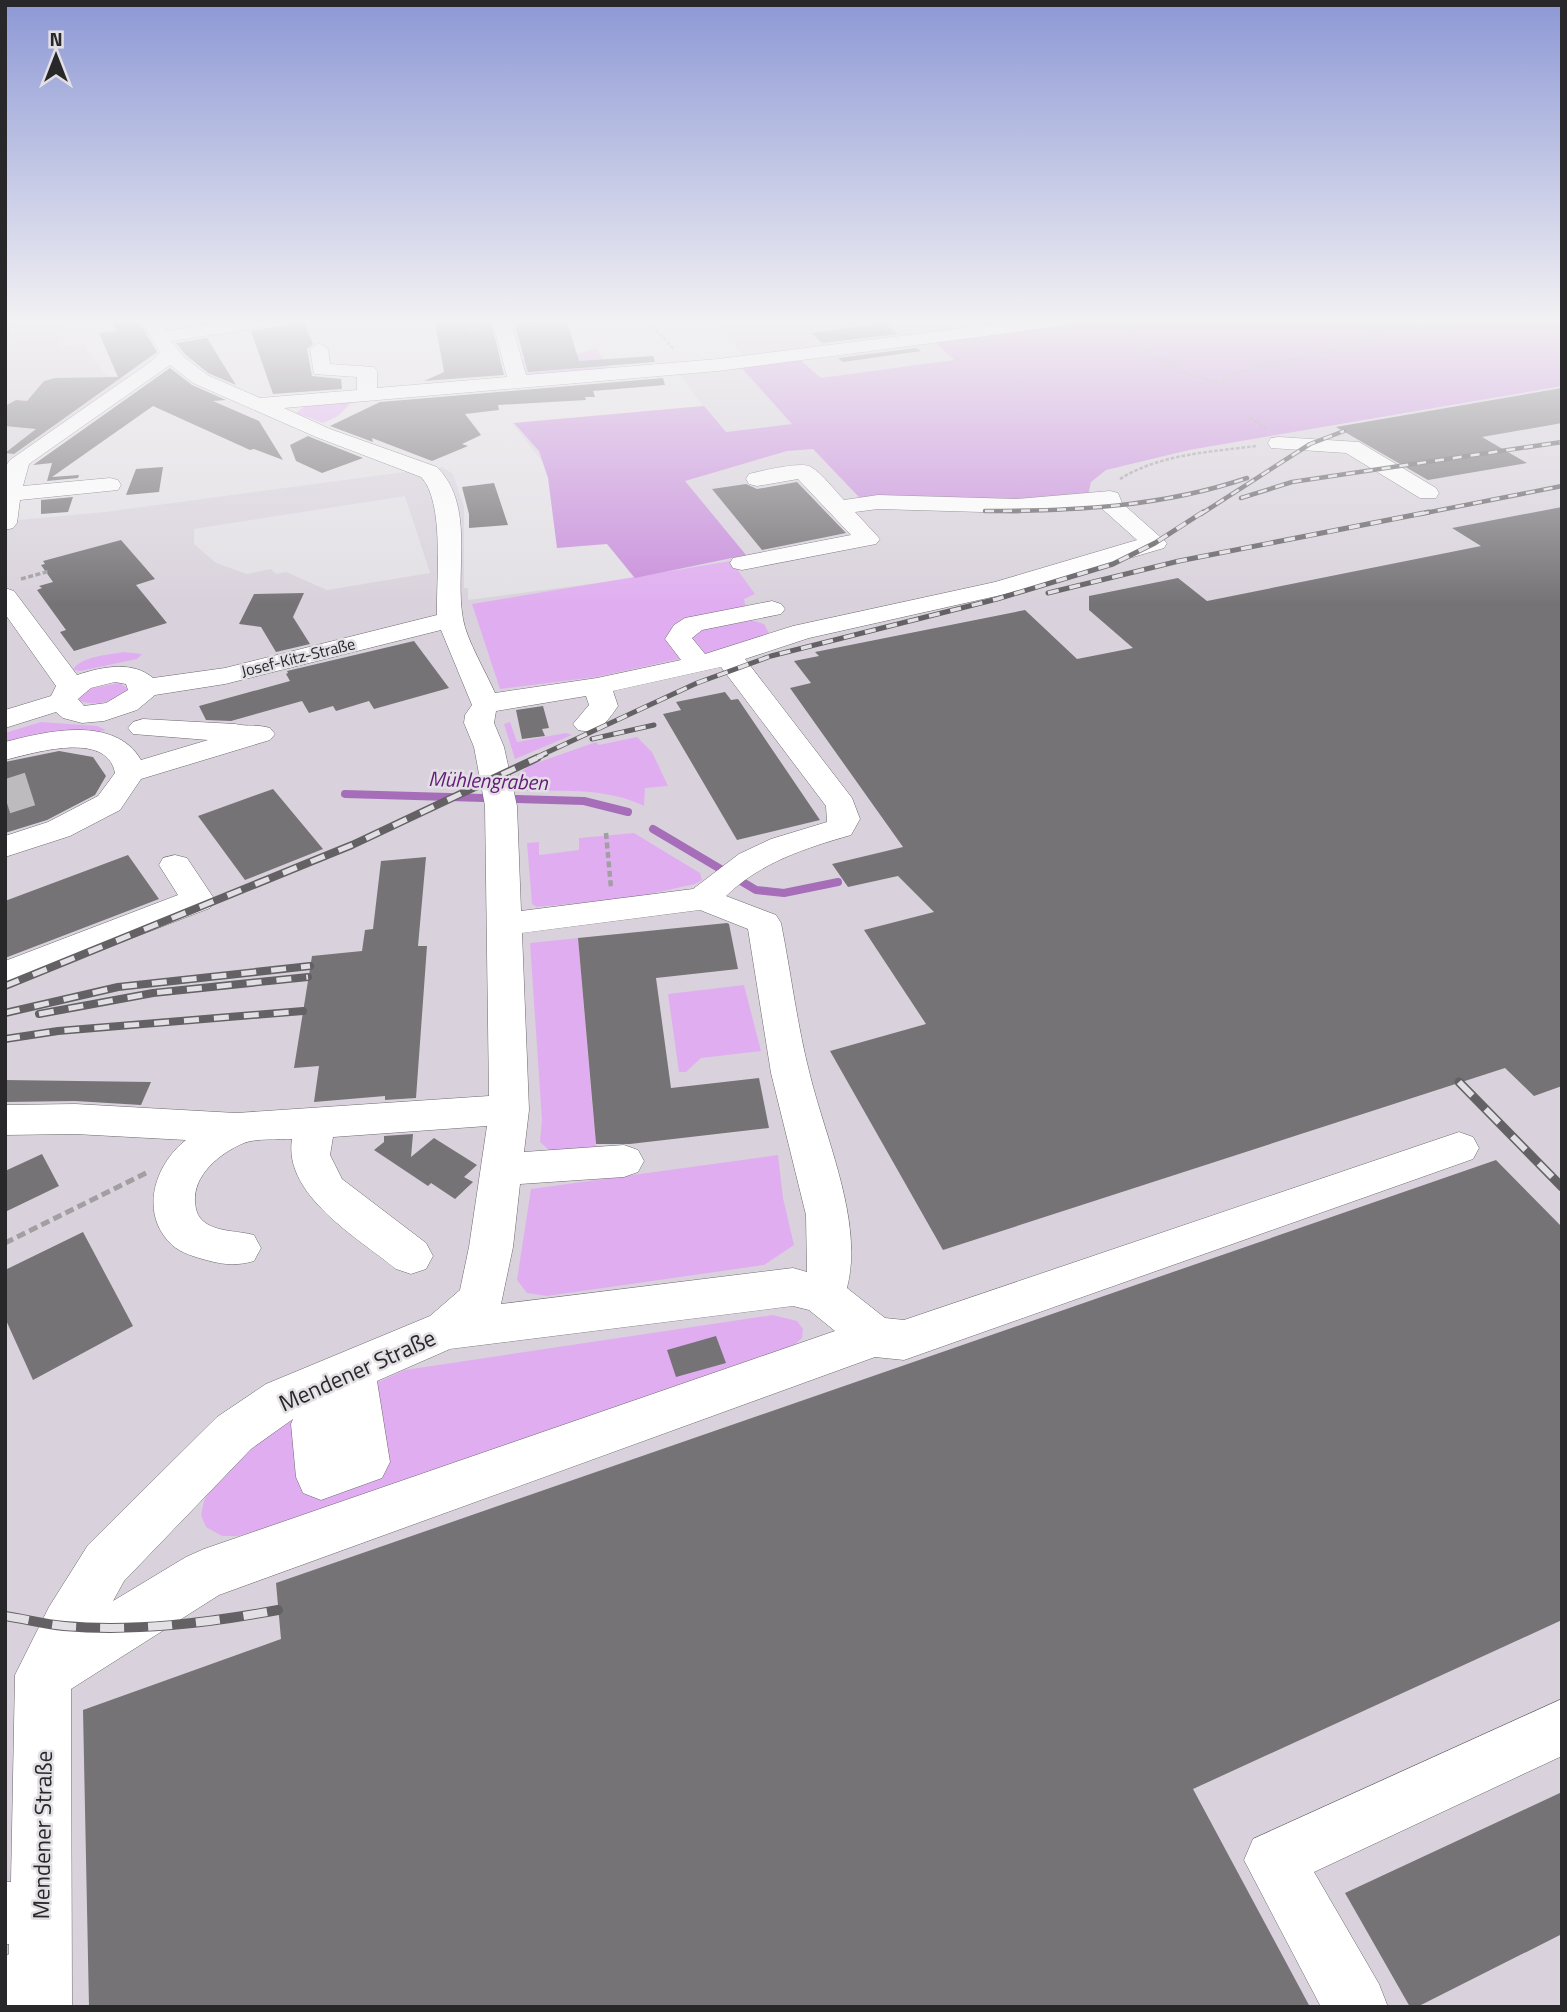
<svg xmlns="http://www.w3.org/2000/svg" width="1567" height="2012" viewBox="0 0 1567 2012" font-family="'Titillium Web',sans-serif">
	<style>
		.built { fill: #d9d2dc; fill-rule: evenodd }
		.green { fill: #e0aef0 }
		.forest { fill: #c98fdc }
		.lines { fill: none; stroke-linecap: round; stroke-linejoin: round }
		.stream { stroke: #a66eb9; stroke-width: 8 }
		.building { fill: #767377 }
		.minor-tunnel { stroke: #bebbbf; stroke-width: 34; stroke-dasharray: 34 17; stroke-linecap: butt }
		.minor-casing { stroke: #6c696d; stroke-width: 1 }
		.path-far3 { stroke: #a29fa3; stroke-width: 2.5; stroke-dasharray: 3.5 2; stroke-linecap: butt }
		.path-far2 { stroke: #a29fa3; stroke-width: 3.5; stroke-dasharray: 5 2.5; stroke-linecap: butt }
		.path-far1 { stroke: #a29fa3; stroke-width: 4.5; stroke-dasharray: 6 3.5; stroke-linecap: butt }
		.path { stroke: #a29fa3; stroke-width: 5; stroke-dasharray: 9 4.5; stroke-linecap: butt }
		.minor { fill: #fff; fill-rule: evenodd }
		.rail-far4-casing { stroke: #636164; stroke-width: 4.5 }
		.rail-far3-casing { stroke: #636164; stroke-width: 5 }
		.rail-far2-casing { stroke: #636164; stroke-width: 8 }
		.rail-far1-casing { stroke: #636164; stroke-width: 9 }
		.rail-casing { stroke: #636164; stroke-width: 10 }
		.rail-far4 { stroke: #e3e0e5; stroke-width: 2.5; stroke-dasharray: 9; stroke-linecap: butt }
		.rail-far3 { stroke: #e3e0e5; stroke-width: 3.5; stroke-dasharray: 11; stroke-linecap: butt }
		.rail-far2 { stroke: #e3e0e5; stroke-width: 5; stroke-dasharray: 15; stroke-linecap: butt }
		.rail-far1 { stroke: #e3e0e5; stroke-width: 6; stroke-dasharray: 19; stroke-linecap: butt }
		.rail { stroke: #e3e0e5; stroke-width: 8; stroke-dasharray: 24; stroke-linecap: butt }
		.labels { text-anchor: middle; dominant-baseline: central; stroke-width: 5; stroke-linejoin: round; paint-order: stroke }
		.far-street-label { font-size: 16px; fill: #282729; stroke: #e3e0e5 }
		.water-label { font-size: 21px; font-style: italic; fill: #641c78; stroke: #e3e0e5 }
		.near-street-label { font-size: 23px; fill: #282729; stroke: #e3e0e5 }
	</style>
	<rect width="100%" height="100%" fill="#e3e0e5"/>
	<path class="built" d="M 5,322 L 69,322 L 62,334 L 61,347 L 87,344 L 87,351 L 107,375 L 145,380 L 25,466 L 18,520 L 105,512 L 442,467 L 453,474 L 464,507 L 464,588 L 468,588 L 468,600 L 634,578 L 512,423 L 703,406 L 672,365 L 746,357 L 709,322 L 941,322 L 951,329 L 1005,322 L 1562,322 L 1562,2007 L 5,2007 ZM 405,496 L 430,573 L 327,590 L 286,572 L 276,574 L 271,569 L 247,574 L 216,563 L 194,544 L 194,529 Z"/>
	<path class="green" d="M 596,348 L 610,371 L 535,377 L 526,375 L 521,359 L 579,354 Z
		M 353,401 L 338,416 L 323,423 L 296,413 L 306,405 Z
		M 731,561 L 755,594 L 744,599 L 748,619 L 764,624 L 770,635 L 748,644 L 596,677 L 500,689 L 472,604 Z
		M 124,652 L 142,654 L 137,659 L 80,671 L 73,670 C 80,656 109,655 124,652 Z
		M 120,683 L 129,690 C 111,702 98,707 77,700 L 87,689 Z
		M 41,722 L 97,726 L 106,730 L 92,734 L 39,733 L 5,743 L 5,733 Z
		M 510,722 L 517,742 L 566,733 L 572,735 L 515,759 L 504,724 Z
		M 637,737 L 652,752 L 668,786 L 645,788 L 644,806 C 607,788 564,791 524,791 L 518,774 L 531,765 L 596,742 L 599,745 Z
		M 634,833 L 700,873 L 702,880 L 695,884 L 632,898 L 537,907 L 532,904 L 527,843 L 539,842 L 539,855 L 579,850 L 579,838 Z
		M 578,938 L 596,1148 L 551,1152 L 540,1142 L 542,1120 L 530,943 Z
		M 744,985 L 761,1051 L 701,1058 L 686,1072 L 679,1072 L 668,994 Z
		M 778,1155 L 783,1198 L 794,1245 L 764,1265 L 547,1296 L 527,1293 L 517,1280 L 531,1189 Z
		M 773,1315 L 797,1321 L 803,1329 L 802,1338 L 787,1352 L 254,1532 L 238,1536 L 222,1536 L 206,1527 L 201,1515 L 204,1501 L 213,1485 L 272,1430 L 405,1370 Z"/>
	<path class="forest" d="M 1082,322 L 1562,322 L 1562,386 L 1189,450 L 1106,470 L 1091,482 L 1088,495 L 976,501 L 859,497 L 813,449 L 787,451 L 685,481 L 746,555 L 635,578 L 607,544 L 557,548 L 548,478 L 539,451 L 514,423 L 704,406 L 726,432 L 792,424 L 741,367 L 800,360 L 821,378 L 954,360 L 935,342 Z"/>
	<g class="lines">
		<path class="stream" d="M 345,794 L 584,801 L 628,812
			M 653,829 L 756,890 L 784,893 L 838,882"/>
	</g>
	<path class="building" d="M 112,322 L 139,322 L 157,352 L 14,454 L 5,453 L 36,429 L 5,426 L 5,406 L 16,400 L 27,401 L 44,381 L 55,378 L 118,377 L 99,333 L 116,331 Z
		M 304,322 L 313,344 L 307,349 L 312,376 L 341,379 L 342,389 L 273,394 L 251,331 Z
		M 435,322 L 491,322 L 504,375 L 424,381 L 444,372 Z
		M 514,322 L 567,322 L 579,361 L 653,356 L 655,362 L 528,372 Z
		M 885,323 L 898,334 L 822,343 L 811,333 Z
		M 207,338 L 236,385 L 208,373 L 186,355 L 176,343 Z
		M 916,348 L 921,351 L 843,362 L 838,358 Z
		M 170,368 L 192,385 L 226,400 L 213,401 L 259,421 L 283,460 L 254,449 L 250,450 L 153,406 L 52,477 L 79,475 L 78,478 L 47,481 L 52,463 L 33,465 Z
		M 663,378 L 665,385 L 593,391 L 595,397 L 585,397 L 586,400 L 498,405 L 499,410 L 465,414 L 481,435 L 462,444 L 468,446 L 432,461 L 372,438 L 373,442 L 330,426 L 380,402 Z
		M 1562,388 L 1562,423 L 1482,437 L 1527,463 L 1428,480 L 1336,427 Z
		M 308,436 L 315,439 L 363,458 L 322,473 L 296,461 L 290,445 Z
		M 163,467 L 159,492 L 126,495 L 136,469 Z
		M 797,482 L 846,533 L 762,550 L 712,489 L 746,484 L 757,489 Z
		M 494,483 L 508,525 L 469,528 L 469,514 L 462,487 Z
		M 73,497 L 68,512 L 41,514 L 41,500 Z
		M 1562,507 L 1562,1086 L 1534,1096 L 1505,1068 L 943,1250 L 830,1051 L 926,1024 L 864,930 L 934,912 L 898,876 L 848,887 L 832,864 L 903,847 L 790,688 L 811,683 L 794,661 L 819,656 L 815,652 L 1025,610 L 1077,659 L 1133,648 L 1089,610 L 1089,596 L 1178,578 L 1207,601 L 1481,546 L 1452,528 Z
		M 121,540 L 155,579 L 136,585 L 167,623 L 74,651 L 60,632 L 66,630 L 37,590 L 42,588 L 39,586 L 53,582 L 41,565 L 45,564 L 43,561 Z
		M 304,593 L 293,617 L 310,644 L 276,652 L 261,627 L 239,624 L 254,594 Z
		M 414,641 L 449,688 L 374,709 L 369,701 L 336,711 L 333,706 L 309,713 L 302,701 L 231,721 L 206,720 L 199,706 L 290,681 L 286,674 L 288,673 L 287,671 Z
		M 725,692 L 731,700 L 738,699 L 820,820 L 737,840 L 663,714 L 681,710 L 676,702 Z
		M 543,706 L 549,728 L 542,729 L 545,736 L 522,739 L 516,710 Z
		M 59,751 L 93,757 L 106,776 L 95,795 L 47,820 L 5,833 L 5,762 Z
		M 273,789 L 323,849 L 245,880 L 198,816 Z
		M 128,855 L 159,899 L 5,958 L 5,901 Z
		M 426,857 L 418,946 L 427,946 L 416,1098 L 385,1100 L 385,1096 L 314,1102 L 319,1066 L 294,1068 L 312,956 L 362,951 L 365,930 L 373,929 L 381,861 Z
		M 727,923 L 729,924 L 738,969 L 656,978 L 671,1088 L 759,1078 L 769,1128 L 630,1144 L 596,1144 L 578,938 Z
		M 5,1080 L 151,1082 L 141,1105 L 75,1101 L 5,1102 Z
		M 413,1134 L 411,1157 L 434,1138 L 477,1165 L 464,1177 L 473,1182 L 455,1199 L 431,1183 L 428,1186 L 374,1150 L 384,1142 L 384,1136 Z
		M 42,1154 L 59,1186 L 5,1212 L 5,1171 Z
		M 1496,1160 L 1562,1227 L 1562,1620 L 1193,1789 L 1310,2007 L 89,2007 L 83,1710 L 281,1639 L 276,1583 Z
		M 83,1232 L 133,1326 L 33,1380 L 5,1318 L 5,1270 Z
		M 716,1336 L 726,1363 L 676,1377 L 667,1350 Z
		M 1562,1792 L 1562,1934 L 1417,2007 L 1410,2007 L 1345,1893 Z"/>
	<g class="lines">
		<path class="minor-tunnel" d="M 5,797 L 30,789"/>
		<g class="minor-casing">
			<path id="minor" d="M 142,322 L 160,322 L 165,331 L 225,322 L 271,322 L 262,327 L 171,341 L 184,357 L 207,375 L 260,398 L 357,390 L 357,377 L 314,374 L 310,349 L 319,343 L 328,349 L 330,364 L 374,367 L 377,371 L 377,388 L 507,377 L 493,322 L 511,322 L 526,375 L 718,359 L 1012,322 L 1063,322 L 1054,327 L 718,371 L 284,408 L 330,429 L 437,467 C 476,506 454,570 463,619 C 467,641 486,672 495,693 L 597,678 L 681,660 L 665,639 L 674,625 L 685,618 L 772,601 L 781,604 L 785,609 L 781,614 L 702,630 L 692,638 L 705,654 L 793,626 L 995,582 L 1137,540 L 1099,506 L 1017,513 L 878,509 L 855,512 L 880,539 L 876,544 L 742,570 L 733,568 L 730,563 L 733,558 L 851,535 L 798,479 L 757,486 L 749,484 L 746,479 L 749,474 C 761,471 802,461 811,467 C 823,474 834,490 844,500 L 878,495 L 1017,499 L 1110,491 L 1118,493 L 1122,503 L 1167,543 L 1164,548 L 1010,593 L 809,638 L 745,659 L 852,798 L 860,819 L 851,835 C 806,848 761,862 726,896 L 776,915 L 781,923 C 791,973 797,1025 810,1075 C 826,1140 864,1223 847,1288 L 885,1318 L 904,1320 L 1459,1132 L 1473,1137 L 1479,1148 L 1473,1159 L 904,1360 L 875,1357 L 219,1595 L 71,1689 L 72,2007 L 5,2007 L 5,1957 L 9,1954 L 9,1944 L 5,1944 L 5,1882 L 11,1882 L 15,1675 L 49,1607 L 88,1545 L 217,1417 L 266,1384 L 430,1316 L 460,1290 L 469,1247 L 487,1126 L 333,1137 L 330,1155 L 342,1179 L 426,1243 L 433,1256 L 426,1269 L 411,1274 L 396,1269 C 358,1238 283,1195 292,1139 C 278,1140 257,1138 244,1143 C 220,1153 193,1175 195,1202 C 196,1212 198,1218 207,1224 C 220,1232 240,1231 254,1235 L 261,1248 L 254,1261 C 237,1266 224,1265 206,1260 C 195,1257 181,1253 172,1245 C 139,1214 154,1165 186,1140 L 75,1134 L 5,1135 L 5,1105 L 75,1104 L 236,1113 L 489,1096 L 485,806 L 474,747 L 464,723 L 465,715 L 472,705 L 441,630 L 225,684 L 155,695 L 137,710 L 104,721 L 82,723 L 63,718 L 56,712 L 5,728 L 5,710 L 51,696 L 56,686 L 5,614 L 5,588 L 14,591 L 77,675 C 101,667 132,660 153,678 L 225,668 L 437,615 C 436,581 445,501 421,477 L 316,437 L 193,383 L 170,365 L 29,464 L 23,486 L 110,478 L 118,480 L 121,485 L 118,490 L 20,500 L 17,523 L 13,528 L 5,530 L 5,467 L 10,460 L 153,360 L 160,352 ZM 721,667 L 826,806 L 827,822 L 771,839 L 739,854 L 693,889 L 521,911 L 517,806 L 504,747 L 494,723 L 496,711 L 586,696 L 589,705 L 573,724 L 578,730 C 598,735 607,722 618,706 L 613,691 ZM 115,682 L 126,684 L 128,690 L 106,703 L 84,706 L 78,699 L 91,688 ZM 700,910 L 748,929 L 771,1073 L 806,1215 L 807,1272 L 793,1268 L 501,1304 L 513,1247 L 520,1184 L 624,1177 L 638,1172 L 644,1161 L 638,1150 L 624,1145 L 524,1152 L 529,1110 L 522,933 ZM 793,1306 L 809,1310 L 835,1331 L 204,1549 L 186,1557 L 113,1601 L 124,1581 L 251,1449 L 293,1419 L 291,1424 L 296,1477 L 303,1493 L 321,1500 L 382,1478 L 390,1462 L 377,1381 L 450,1349 Z
				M 1279,437 L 1359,442 L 1436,488 L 1439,493 L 1436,498 L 1420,498 L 1346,453 L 1271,448 L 1268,443 L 1271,438 Z
				M 143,719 L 235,724 C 248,727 257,724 270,728 L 275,734 L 270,740 L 141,779 L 120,810 L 70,836 L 5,857 L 5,836 L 48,822 L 98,796 L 115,773 C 107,730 34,753 5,760 L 5,742 C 47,731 115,715 141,760 L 208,740 L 133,734 L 128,728 L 133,722 Z
				M 175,855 L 187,858 L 215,900 L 210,908 L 5,987 L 5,961 L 178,895 L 159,865 L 163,858 Z
				M 1562,1699 L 1562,1756 L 1314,1872 L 1379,1984 L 1388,2007 L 1321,2007 L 1244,1860 L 1253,1839 Z"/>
		</g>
		<path class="path-far3" d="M 648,322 L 674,349
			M 1138,322 L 1129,328 C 1149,362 1185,377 1223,382 L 1235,373 L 1345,347 L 1373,335 L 1455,322
			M 1557,322 L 1562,322
			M 526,326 L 536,325
			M 469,331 L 482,329
			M 5,346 L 12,322
			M 1250,418 L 1266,428
			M 1120,479 C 1160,454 1210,452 1256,446"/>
		<path class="path-far2" d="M 21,579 L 50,571"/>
		<path class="path-far1" d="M 606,833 L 611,888"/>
		<path class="path" d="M 5,1243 L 146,1173"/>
		<use href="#minor" class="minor"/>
		<g class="rail-far4-casing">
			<path id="rail-far4" d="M 1241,498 L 1292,482 L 1562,442
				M 985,511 C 1074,511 1162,507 1247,478
				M 1201,514 L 1310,444 L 1344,431
				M 1420,514 L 1562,486"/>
		</g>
		<g class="rail-far3-casing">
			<path id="rail-far3" d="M 1048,593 L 1179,561 L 1429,512
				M 592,739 L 654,725
				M 537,757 L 697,683 L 771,656 L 997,599 L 1113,564 L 1155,543 L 1203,512
				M 533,760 L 546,754"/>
		</g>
		<g class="rail-far2-casing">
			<path id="rail-far2" d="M 5,986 L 352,845 L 537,758
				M 5,1013 L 118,987 L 310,966
				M 39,1014 L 153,993 L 308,977
				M 5,1039 L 58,1031 L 303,1011"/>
		</g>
		<g class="rail-far1-casing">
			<path id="rail-far1" d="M 1459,1082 L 1562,1187"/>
		</g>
		<g class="rail-casing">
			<path id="rail" d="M 5,1616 C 25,1619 44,1624 64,1626 C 135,1632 207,1623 278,1610"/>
		</g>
		<use href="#rail-far4" class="rail-far4"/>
		<use href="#rail-far3" class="rail-far3"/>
		<use href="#rail-far2" class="rail-far2"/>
		<use href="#rail-far1" class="rail-far1"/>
		<use href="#rail" class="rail"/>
	</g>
	<linearGradient id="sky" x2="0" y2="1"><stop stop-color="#8d98d5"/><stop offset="0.53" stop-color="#f2f1f3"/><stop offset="1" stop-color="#f2f1f3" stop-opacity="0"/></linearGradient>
	<rect width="1567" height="604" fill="url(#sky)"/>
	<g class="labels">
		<g class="far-street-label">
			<text transform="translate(298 657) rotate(-14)">Josef-Kitz-Straße</text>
		</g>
		<g class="water-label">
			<text transform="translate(488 780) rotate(2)">Mühlengraben</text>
		</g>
		<g class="near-street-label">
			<text transform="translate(357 1370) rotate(-24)">Mendener Straße</text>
			<text transform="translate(42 1835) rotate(-89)">Mendener Straße</text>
		</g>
	</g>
	<rect width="1567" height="2012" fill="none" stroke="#282729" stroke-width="14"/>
	<g transform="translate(56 56)" stroke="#e3e0e5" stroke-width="5" paint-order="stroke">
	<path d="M0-5L12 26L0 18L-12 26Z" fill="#282729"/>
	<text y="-10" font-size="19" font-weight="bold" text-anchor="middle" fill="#282729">N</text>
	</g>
</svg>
